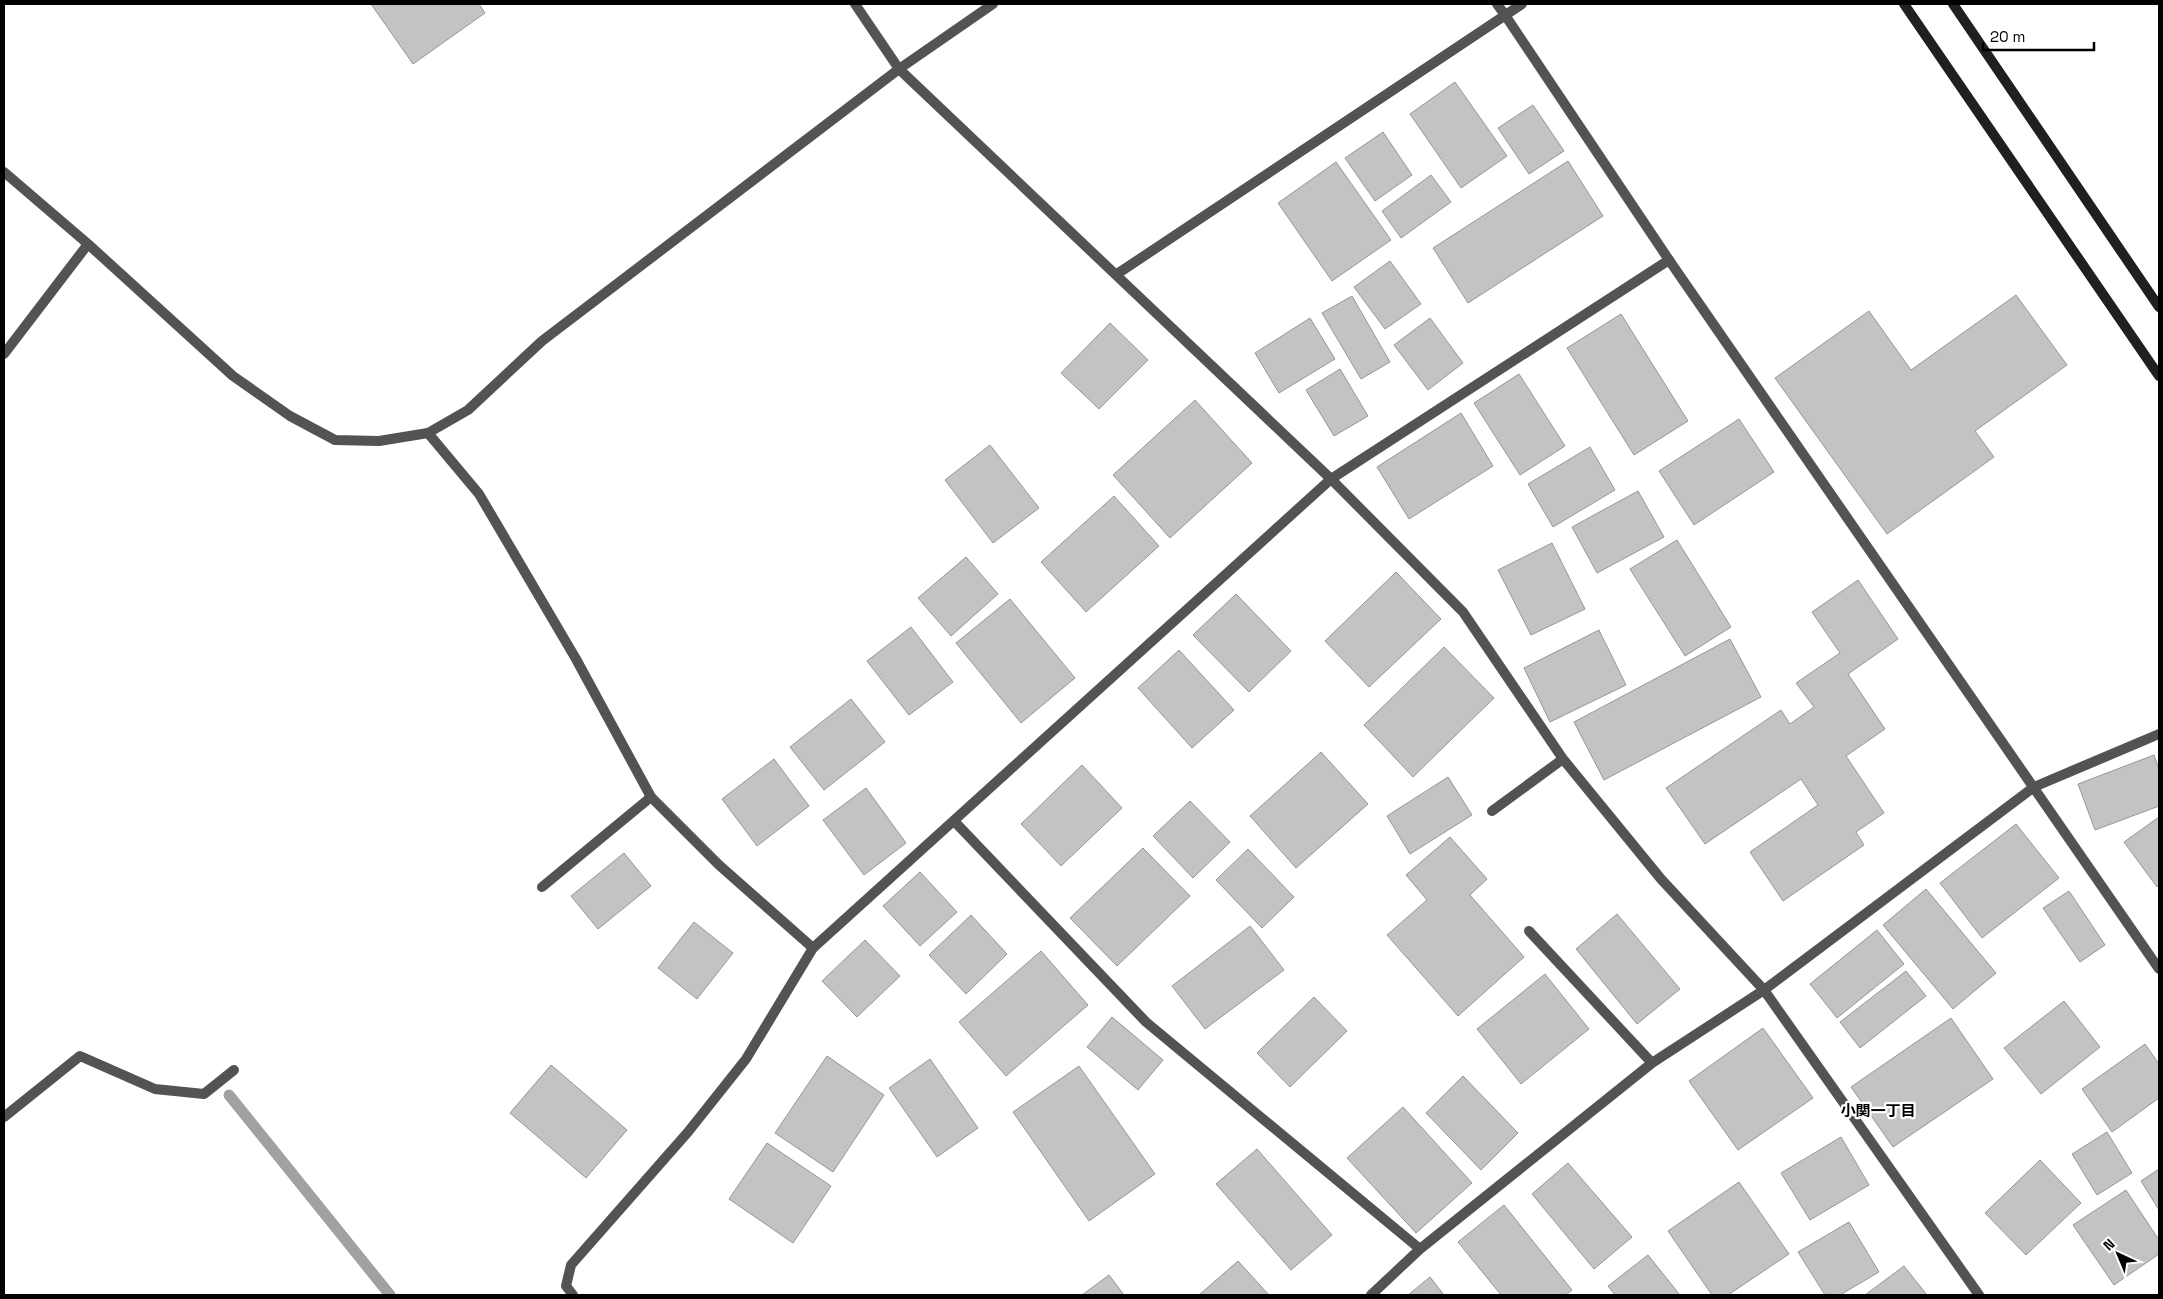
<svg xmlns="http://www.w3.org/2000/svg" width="2163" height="1299" viewBox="0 0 2163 1299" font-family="'Space Grotesk','Noto Sans JP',sans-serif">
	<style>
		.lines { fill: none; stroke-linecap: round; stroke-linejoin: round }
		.stream { stroke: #a1a1a1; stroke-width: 11 }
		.building { fill: #c3c3c3; stroke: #979797 }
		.lane { stroke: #535353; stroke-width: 10 }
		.street { stroke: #535353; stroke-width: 10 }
		.secondary { stroke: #202020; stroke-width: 10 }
		.labels { text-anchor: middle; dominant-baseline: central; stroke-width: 4.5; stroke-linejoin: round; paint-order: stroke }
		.neighbourhood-label { font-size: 15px; font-weight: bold; fill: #000; stroke: #fff }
	</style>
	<rect width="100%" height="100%" fill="#fff"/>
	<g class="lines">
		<path class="stream" d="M 229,1095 L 390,1295"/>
	</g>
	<path class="building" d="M 371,4 L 479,4 L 485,13 L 413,64 Z
		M 1455,82 L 1507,156 L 1461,188 L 1410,114 Z
		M 1533,105 L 1564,151 L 1529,174 L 1498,128 Z
		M 1383,132 L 1412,175 L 1375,201 L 1345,158 Z
		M 1568,161 L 1603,216 L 1468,303 L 1433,248 Z
		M 1336,162 L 1391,240 L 1332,281 L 1278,203 Z
		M 1431,175 L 1451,202 L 1401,238 L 1382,211 Z
		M 1390,261 L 1421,304 L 1385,329 L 1354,287 Z
		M 2016,295 L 2067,365 L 1975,431 L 1994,457 L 1887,534 L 1775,378 L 1869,311 L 1911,370 Z
		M 1352,296 L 1390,362 L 1361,379 L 1322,313 Z
		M 1621,314 L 1688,421 L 1634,455 L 1567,348 Z
		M 1310,318 L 1335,359 L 1279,393 L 1255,353 Z
		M 1430,318 L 1463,363 L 1428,390 L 1394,345 Z
		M 1110,323 L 1148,360 L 1099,409 L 1061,373 Z
		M 1340,369 L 1368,416 L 1334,436 L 1306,390 Z
		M 1519,374 L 1565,446 L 1520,475 L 1474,403 Z
		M 1195,400 L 1252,463 L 1170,538 L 1113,475 Z
		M 1461,413 L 1493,466 L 1409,519 L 1377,467 Z
		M 1739,419 L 1774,472 L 1694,525 L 1659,471 Z
		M 990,445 L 1039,508 L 993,543 L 945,480 Z
		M 1590,447 L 1615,490 L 1553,527 L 1528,484 Z
		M 1638,491 L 1664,537 L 1597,573 L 1572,527 Z
		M 1114,496 L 1159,546 L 1086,612 L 1041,562 Z
		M 1677,540 L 1731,627 L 1685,656 L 1630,569 Z
		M 1552,543 L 1585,609 L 1531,635 L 1498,570 Z
		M 966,557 L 998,594 L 951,636 L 918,598 Z
		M 1396,572 L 1441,619 L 1369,687 L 1325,641 Z
		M 1858,580 L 1898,639 L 1848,674 L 1885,729 L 1846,756 L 1884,813 L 1856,832 L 1864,845 L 1783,901 L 1750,852 L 1818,805 L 1801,779 L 1705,844 L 1666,788 L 1781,710 L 1790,724 L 1814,707 L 1796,683 L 1840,653 L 1812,612 Z
		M 1236,594 L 1291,651 L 1249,692 L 1193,635 Z
		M 1010,599 L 1075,678 L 1021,723 L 956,643 Z
		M 911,627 L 953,682 L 909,715 L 867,661 Z
		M 1599,630 L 1626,685 L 1550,722 L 1524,668 Z
		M 1730,639 L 1761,697 L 1604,780 L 1574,722 Z
		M 1444,647 L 1494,698 L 1413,777 L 1364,725 Z
		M 1179,650 L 1234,710 L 1192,748 L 1138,688 Z
		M 851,699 L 885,742 L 824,790 L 790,747 Z
		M 1321,752 L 1368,804 L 1296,868 L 1250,816 Z
		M 2154,755 L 2159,769 L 2159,806 L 2095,830 L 2078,784 Z
		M 774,759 L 809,806 L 757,846 L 722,799 Z
		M 1082,765 L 1122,808 L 1061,866 L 1021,824 Z
		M 1448,777 L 1472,815 L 1410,854 L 1387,816 Z
		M 866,788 L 906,843 L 864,875 L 823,820 Z
		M 1190,801 L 1230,842 L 1193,878 L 1153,836 Z
		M 2159,817 L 2159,885 L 2157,887 L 2124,842 Z
		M 2016,824 L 2059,878 L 1982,938 L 1940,883 Z
		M 1450,837 L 1487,879 L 1470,895 L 1524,957 L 1458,1016 L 1387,935 L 1427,900 L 1406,875 Z
		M 1143,848 L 1190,896 L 1117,966 L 1070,918 Z
		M 1248,849 L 1294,897 L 1262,928 L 1216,880 Z
		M 624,853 L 651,886 L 598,929 L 571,896 Z
		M 920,872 L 957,912 L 920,946 L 883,906 Z
		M 1926,889 L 1996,973 L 1953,1009 L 1883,925 Z
		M 2069,891 L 2105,945 L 2080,962 L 2043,908 Z
		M 1617,914 L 1680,989 L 1637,1024 L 1576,949 Z
		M 971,915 L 1007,954 L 966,994 L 929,955 Z
		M 694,922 L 733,953 L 697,999 L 658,968 Z
		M 1250,926 L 1284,970 L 1205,1029 L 1172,986 Z
		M 1877,930 L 1904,964 L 1837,1018 L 1810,984 Z
		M 865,940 L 900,976 L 857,1017 L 822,981 Z
		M 1041,951 L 1088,1005 L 1006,1076 L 959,1022 Z
		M 1906,971 L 1926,996 L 1860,1048 L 1840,1022 Z
		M 1545,974 L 1589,1029 L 1521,1084 L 1477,1029 Z
		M 1314,997 L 1347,1031 L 1290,1087 L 1257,1053 Z
		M 2064,1001 L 2100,1047 L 2041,1094 L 2004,1048 Z
		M 1112,1017 L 1163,1060 L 1138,1090 L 1087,1047 Z
		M 1951,1018 L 1993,1079 L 1893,1147 L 1851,1087 Z
		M 1763,1028 L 1813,1098 L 1738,1150 L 1689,1081 Z
		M 2145,1044 L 2159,1064 L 2159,1098 L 2112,1132 L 2082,1089 Z
		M 827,1056 L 884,1095 L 833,1172 L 775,1133 Z
		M 930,1059 L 978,1128 L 937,1157 L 889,1088 Z
		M 551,1065 L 627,1130 L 586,1178 L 510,1113 Z
		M 1079,1066 L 1155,1174 L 1089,1221 L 1013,1112 Z
		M 1463,1076 L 1518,1133 L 1481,1170 L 1426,1113 Z
		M 1403,1107 L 1472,1183 L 1416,1233 L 1347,1158 Z
		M 2107,1132 L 2132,1173 L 2097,1195 L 2072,1154 Z
		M 1841,1137 L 1869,1185 L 1810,1220 L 1781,1173 Z
		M 767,1143 L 831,1186 L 793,1243 L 729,1199 Z
		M 1257,1149 L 1332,1235 L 1291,1270 L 1216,1184 Z
		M 2040,1160 L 2081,1203 L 2026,1255 L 1985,1213 Z
		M 1568,1163 L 1632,1237 L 1594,1269 L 1532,1194 Z
		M 2159,1169 L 2159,1210 L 2141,1181 Z
		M 1739,1182 L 1789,1254 L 1728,1295 L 1712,1295 L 1668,1231 Z
		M 2126,1190 L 2159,1240 L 2159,1254 L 2114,1285 L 2073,1225 Z
		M 1504,1205 L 1572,1290 L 1566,1295 L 1501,1295 L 1458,1242 Z
		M 1849,1222 L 1879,1272 L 1840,1295 L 1825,1295 L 1798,1252 Z
		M 1648,1255 L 1680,1295 L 1615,1295 L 1608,1286 Z
		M 1238,1261 L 1269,1295 L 1199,1295 Z
		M 1904,1266 L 1927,1295 L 1865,1295 Z
		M 1109,1275 L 1124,1295 L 1082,1295 Z
		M 1430,1277 L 1444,1295 L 1408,1295 Z"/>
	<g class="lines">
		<path class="lane" d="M 855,4 L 899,69 L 1331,479 L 1463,612 L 1563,759 L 1661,879 L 1764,990 L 1979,1295
			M 1497,4 L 1505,15
			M 4,172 L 88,244 L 233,376 L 290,416 L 335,440 L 379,441 L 428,433 L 468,410 L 542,341 L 899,69 L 993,4
			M 1117,274 L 1522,4
			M 4,354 L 88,244
			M 1492,811 L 1563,759
			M 954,821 L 1146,1022 L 1420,1249
			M 542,887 L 651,797
			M 1529,931 L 1652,1063
			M 4,1117 L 80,1056 L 155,1089 L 204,1094 L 234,1070
			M 573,1295 L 566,1286 L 571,1265 L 688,1132 L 746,1059 L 813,948 L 1331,479 L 1669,260
			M 1371,1295 L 1420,1249 L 1652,1063 L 1764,990 L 2034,787 L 2159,734"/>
		<path class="street" d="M 1505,15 L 1669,260 L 2159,969
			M 428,433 L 479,494 L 576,659 L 651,797 L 719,865 L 813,948"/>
		<path class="secondary" d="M 1904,4 L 2159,376
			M 1953,4 L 2159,307"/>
	</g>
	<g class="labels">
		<g class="neighbourhood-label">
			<text x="1878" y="1110">小関一丁目</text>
		</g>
	</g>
	<rect width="2163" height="1299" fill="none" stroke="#000000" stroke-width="10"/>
	<g transform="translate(2118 1254) rotate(316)" stroke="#ffffff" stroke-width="4" paint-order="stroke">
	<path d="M0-4L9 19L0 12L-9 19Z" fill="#000000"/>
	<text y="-8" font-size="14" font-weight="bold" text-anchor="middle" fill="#000000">N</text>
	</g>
	<path d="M1983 42v8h111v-8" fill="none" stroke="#000000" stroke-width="2.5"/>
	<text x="1990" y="42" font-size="15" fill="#000000" stroke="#ffffff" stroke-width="4" paint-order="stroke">20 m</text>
</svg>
